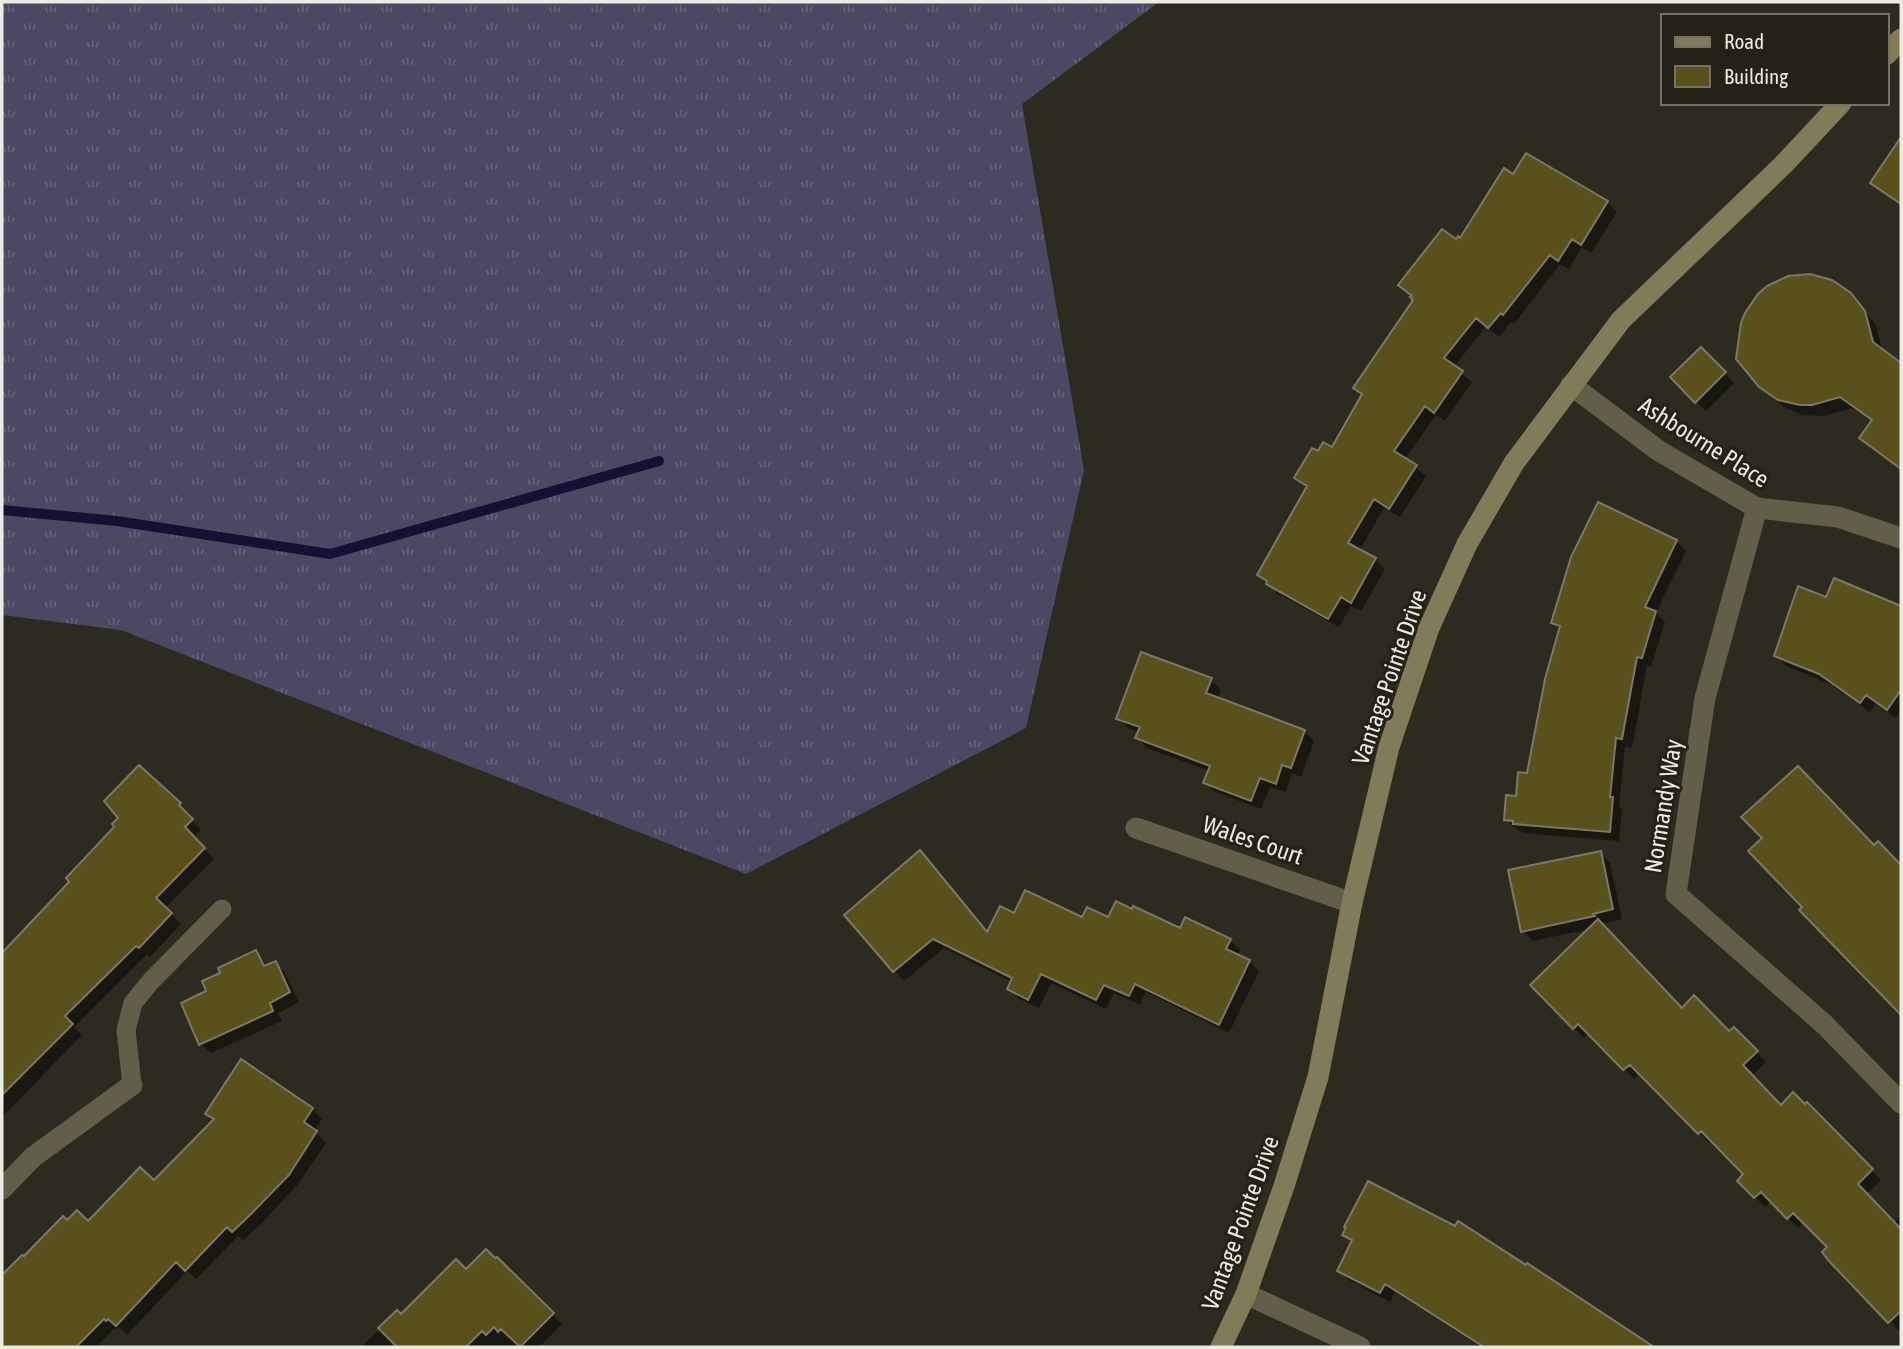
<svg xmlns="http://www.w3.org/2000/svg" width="1903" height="1349" viewBox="0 0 1903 1349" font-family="'Asap Condensed',sans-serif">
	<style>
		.grass { fill: url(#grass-tufts) }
		.shadow { fill: #0007 }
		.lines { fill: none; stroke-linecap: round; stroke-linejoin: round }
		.stream { stroke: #180f36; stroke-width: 10 }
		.building { fill: #5a501b; stroke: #7a786a; stroke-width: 2 }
		.lane { stroke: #635e49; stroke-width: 19 }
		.street { stroke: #635e49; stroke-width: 21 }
		.secondary { stroke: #827b59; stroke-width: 21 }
		.labels { text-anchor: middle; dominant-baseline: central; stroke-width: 6; stroke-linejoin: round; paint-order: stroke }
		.street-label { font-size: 24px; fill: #ebeae3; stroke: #242216 }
	</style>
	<defs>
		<pattern id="grass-tufts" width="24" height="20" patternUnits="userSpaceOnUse" patternTransform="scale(1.75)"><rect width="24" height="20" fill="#4b4864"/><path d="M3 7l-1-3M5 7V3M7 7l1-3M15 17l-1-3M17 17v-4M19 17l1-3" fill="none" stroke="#65637a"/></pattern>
	</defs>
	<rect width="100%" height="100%" fill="#2d2b20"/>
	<path class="grass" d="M 2,2 L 1159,2 L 1022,104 L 1084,470 L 1026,728 L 746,874 L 121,630 L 2,615 Z"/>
	<path class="shadow" d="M 1901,140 L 1901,206 L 1872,183 Z
		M 1514,176 L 1607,202 L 1617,212 L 1591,253 L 1582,247 L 1569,269 L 1560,264 L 1514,324 L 1511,322 L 1499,337 L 1486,326 L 1454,367 L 1472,382 L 1445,421 L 1436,415 L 1405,459 L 1426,476 L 1400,517 L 1384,508 L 1359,551 L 1375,559 L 1385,569 L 1361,611 L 1351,606 L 1339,627 L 1278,594 L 1259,575 L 1308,488 L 1296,478 L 1318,454 L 1332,449 L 1363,396 L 1355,387 L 1456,242 L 1461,241 Z
		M 1850,294 L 1876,325 L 1883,352 L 1901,365 L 1901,470 L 1873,450 L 1861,438 L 1873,422 L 1853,408 L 1824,416 L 1802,415 L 1782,406 L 1769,393 Z
		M 1701,349 L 1734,383 L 1706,411 L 1672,377 Z
		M 1676,541 L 1686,551 L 1656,613 L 1665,622 L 1651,667 L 1647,665 L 1632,748 L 1625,747 L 1619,806 L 1622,809 L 1619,841 L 1524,833 L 1516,829 L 1506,819 L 1529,775 L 1561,630 L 1553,622 Z
		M 1835,580 L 1901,608 L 1901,710 L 1896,718 L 1876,704 L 1870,712 L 1830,684 L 1786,666 L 1776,656 L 1827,599 Z
		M 1211,680 L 1221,690 L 1217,699 L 1304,731 L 1314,741 L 1301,777 L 1292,773 L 1286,792 L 1270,787 L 1261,809 L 1215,792 L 1205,782 L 1210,771 L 1147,748 L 1138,738 L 1139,732 L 1128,728 L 1118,718 Z
		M 180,804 L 190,814 L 187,816 L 201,830 L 193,838 L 214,859 L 165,908 L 181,924 L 150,957 L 147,954 L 74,1027 L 82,1035 L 2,1117 L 2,955 L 72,882 Z
		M 1878,843 L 1901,867 L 1901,1012 L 1802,910 Z
		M 1600,853 L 1610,863 L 1622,919 L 1601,924 L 1682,1010 L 1744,1039 L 1766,1062 L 1752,1076 L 1781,1107 L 1805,1107 L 1807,1104 L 1881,1180 L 1866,1195 L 1894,1223 L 1901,1216 L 1901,1329 L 1899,1331 L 1829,1247 L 1804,1222 L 1798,1228 L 1771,1201 L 1765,1207 L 1739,1181 L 1745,1174 L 1712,1139 L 1709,1143 L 1641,1073 L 1634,1079 L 1589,1033 L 1584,1038 L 1532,985 L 1590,929 L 1533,941 L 1523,931 Z
		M 1015,915 L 1109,919 L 1181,930 L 1230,940 L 1240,950 L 1237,956 L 1249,961 L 1259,971 L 1229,1033 L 1146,992 L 1140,1005 L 1114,993 L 1106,1009 L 1051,983 L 1039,1008 L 1019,999 L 1009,989 L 1012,982 L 944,948 L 904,981 L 846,916 L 988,934 Z
		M 256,953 L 268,966 L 275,963 L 285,973 L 299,1002 L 278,1013 L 282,1021 L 211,1053 L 201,1044 L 209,992 L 223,974 Z
		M 241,1062 L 312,1109 L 322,1119 L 314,1131 L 326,1143 L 298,1184 L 260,1225 L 243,1240 L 238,1236 L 196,1279 L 187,1271 L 127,1335 L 119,1327 L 117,1329 L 115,1328 L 96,1347 L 2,1347 L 2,1278 L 22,1257 L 24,1259 L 67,1223 L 88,1223 L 154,1183 L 215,1121 L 208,1114 Z
		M 1344,1235 L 1526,1268 L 1528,1265 L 1652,1347 L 1481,1347 L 1395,1292 L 1390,1302 L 1349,1280 L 1339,1270 L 1353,1243 Z
		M 496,1259 L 562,1324 L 539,1347 L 361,1347 L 397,1313 L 401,1317 L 466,1272 Z"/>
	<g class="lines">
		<path class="stream" d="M 2,510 L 117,521 L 330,554 L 659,461"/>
	</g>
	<path class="building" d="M 1901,137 L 1901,204 L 1870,183 Z
		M 1526,153 L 1608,201 L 1581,245 L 1572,239 L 1558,261 L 1550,255 L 1503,315 L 1501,313 L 1488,328 L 1476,318 L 1444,358 L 1463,371 L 1434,413 L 1425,406 L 1394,451 L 1417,465 L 1389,509 L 1374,499 L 1348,543 L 1376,558 L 1351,603 L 1341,597 L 1328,619 L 1266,584 L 1267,581 L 1257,575 L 1307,486 L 1294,478 L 1312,448 L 1318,451 L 1323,442 L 1332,447 L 1362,394 L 1353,388 L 1413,300 L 1410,297 L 1412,296 L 1398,285 L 1442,229 L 1456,239 L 1458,236 L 1460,238 L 1504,168 L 1513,174 Z
		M 1810,274 L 1832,280 L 1851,293 L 1865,311 L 1873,342 L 1901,363 L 1901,469 L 1859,438 L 1872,420 L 1840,397 L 1812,405 L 1800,405 L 1778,400 L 1759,387 L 1736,359 L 1741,323 L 1745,313 L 1758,294 L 1767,286 L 1788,276 Z
		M 1701,347 L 1726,372 L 1695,403 L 1670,377 Z
		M 1598,502 L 1677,540 L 1645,607 L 1656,611 L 1642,658 L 1637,657 L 1622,739 L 1616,738 L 1610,797 L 1613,797 L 1610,832 L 1513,824 L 1513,821 L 1504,820 L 1506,795 L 1516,796 L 1518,772 L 1527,773 L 1545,679 L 1560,626 L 1551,623 L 1571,557 Z
		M 1834,578 L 1901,606 L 1901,690 L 1887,710 L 1866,695 L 1860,703 L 1819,674 L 1774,656 L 1798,586 L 1826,597 Z
		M 1141,652 L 1212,678 L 1206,693 L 1305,730 L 1291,768 L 1282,765 L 1276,784 L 1260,778 L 1251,801 L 1203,783 L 1210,766 L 1135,738 L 1140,727 L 1116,719 Z
		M 139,765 L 181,803 L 179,805 L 193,819 L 185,827 L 205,848 L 156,898 L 172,913 L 139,948 L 136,946 L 65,1016 L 73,1024 L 2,1095 L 2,953 L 69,882 L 66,878 L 114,827 L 112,824 L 118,818 L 104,801 Z
		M 1798,766 L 1874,845 L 1878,841 L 1901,865 L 1901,1015 L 1799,910 L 1802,907 L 1748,851 L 1762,838 L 1741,817 Z
		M 920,850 L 987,932 L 1000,906 L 1014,913 L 1025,890 L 1082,917 L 1087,907 L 1108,917 L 1116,901 L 1132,909 L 1133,906 L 1180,928 L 1185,917 L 1231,939 L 1226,949 L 1250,960 L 1219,1025 L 1135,984 L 1129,996 L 1104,985 L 1096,1000 L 1041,974 L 1028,1000 L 1007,989 L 1012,978 L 933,939 L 893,972 L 844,915 Z
		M 1601,851 L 1613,909 L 1593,914 L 1595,916 L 1521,932 L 1508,870 Z
		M 1598,919 L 1682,1008 L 1694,995 L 1729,1031 L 1734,1027 L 1758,1051 L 1743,1065 L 1781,1105 L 1793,1092 L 1805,1104 L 1807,1102 L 1873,1169 L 1858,1184 L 1901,1229 L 1901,1311 L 1888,1323 L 1829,1261 L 1822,1252 L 1827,1247 L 1793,1213 L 1787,1219 L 1761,1192 L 1754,1198 L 1737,1181 L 1743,1174 L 1701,1131 L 1698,1134 L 1630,1065 L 1623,1070 L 1578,1024 L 1573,1029 L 1530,985 Z
		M 256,950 L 264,966 L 276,961 L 290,992 L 270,1003 L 273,1011 L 199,1045 L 181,1003 L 206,991 L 202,981 L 220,973 L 218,968 Z
		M 241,1059 L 313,1108 L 304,1122 L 317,1131 L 289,1175 L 250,1215 L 232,1232 L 227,1227 L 185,1271 L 176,1262 L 116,1326 L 108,1319 L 106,1321 L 104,1319 L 76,1347 L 2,1347 L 2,1275 L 22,1255 L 24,1256 L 63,1216 L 67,1220 L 77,1210 L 88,1221 L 140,1167 L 154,1180 L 214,1119 L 205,1114 Z
		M 1368,1181 L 1455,1226 L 1458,1221 L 1526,1265 L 1527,1263 L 1654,1347 L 1484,1347 L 1385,1284 L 1380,1293 L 1337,1271 L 1352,1240 L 1342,1235 L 1346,1228 L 1344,1227 Z
		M 486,1249 L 495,1258 L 497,1257 L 554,1313 L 520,1347 L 501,1329 L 498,1332 L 494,1327 L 486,1335 L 482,1331 L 466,1347 L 397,1347 L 378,1328 L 397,1310 L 401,1314 L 456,1259 L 466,1269 Z"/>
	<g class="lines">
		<path class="lane" d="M 132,1085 L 126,1030 L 133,1003 L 151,981 L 222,909"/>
		<path class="street" d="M 1571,385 L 1659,451 L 1757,508 L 1838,517 L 1901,538
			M 1757,508 L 1705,698 L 1676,894 L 1825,1025 L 1901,1103
			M 1136,828 L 1352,903
			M 2,1189 L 33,1157 L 132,1085
			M 1246,1294 L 1360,1347"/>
		<path class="secondary" d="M 1887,54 L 1901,39
			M 1221,1347 L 1246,1294 L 1284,1186 L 1318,1077 L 1352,903 L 1389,747 L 1429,628 L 1467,544 L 1514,463 L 1621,320 L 1783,165 L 1841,103"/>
	</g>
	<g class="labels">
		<g class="street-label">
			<text transform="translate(1704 442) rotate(32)">Ashbourne Place</text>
			<text transform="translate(1389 677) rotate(-71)">Vantage Pointe Drive</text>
			<text transform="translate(1663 806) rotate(-81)">Normandy Way</text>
			<text transform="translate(1253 840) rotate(19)">Wales Court</text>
			<text transform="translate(1240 1223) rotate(-70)">Vantage Pointe Drive</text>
		</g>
	</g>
	<rect width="1903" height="1349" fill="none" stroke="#ebeae3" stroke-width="7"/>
	<rect x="1661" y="14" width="228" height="91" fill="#242216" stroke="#747268" stroke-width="2"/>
	<rect x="1675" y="37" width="35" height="10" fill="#827b59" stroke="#747268" stroke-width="2"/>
	<text x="1724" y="49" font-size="21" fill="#ebeae3">Road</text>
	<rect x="1675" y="66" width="35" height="21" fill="#5a501b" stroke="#747268" stroke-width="2"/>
	<text x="1724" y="84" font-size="21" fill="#ebeae3">Building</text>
</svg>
